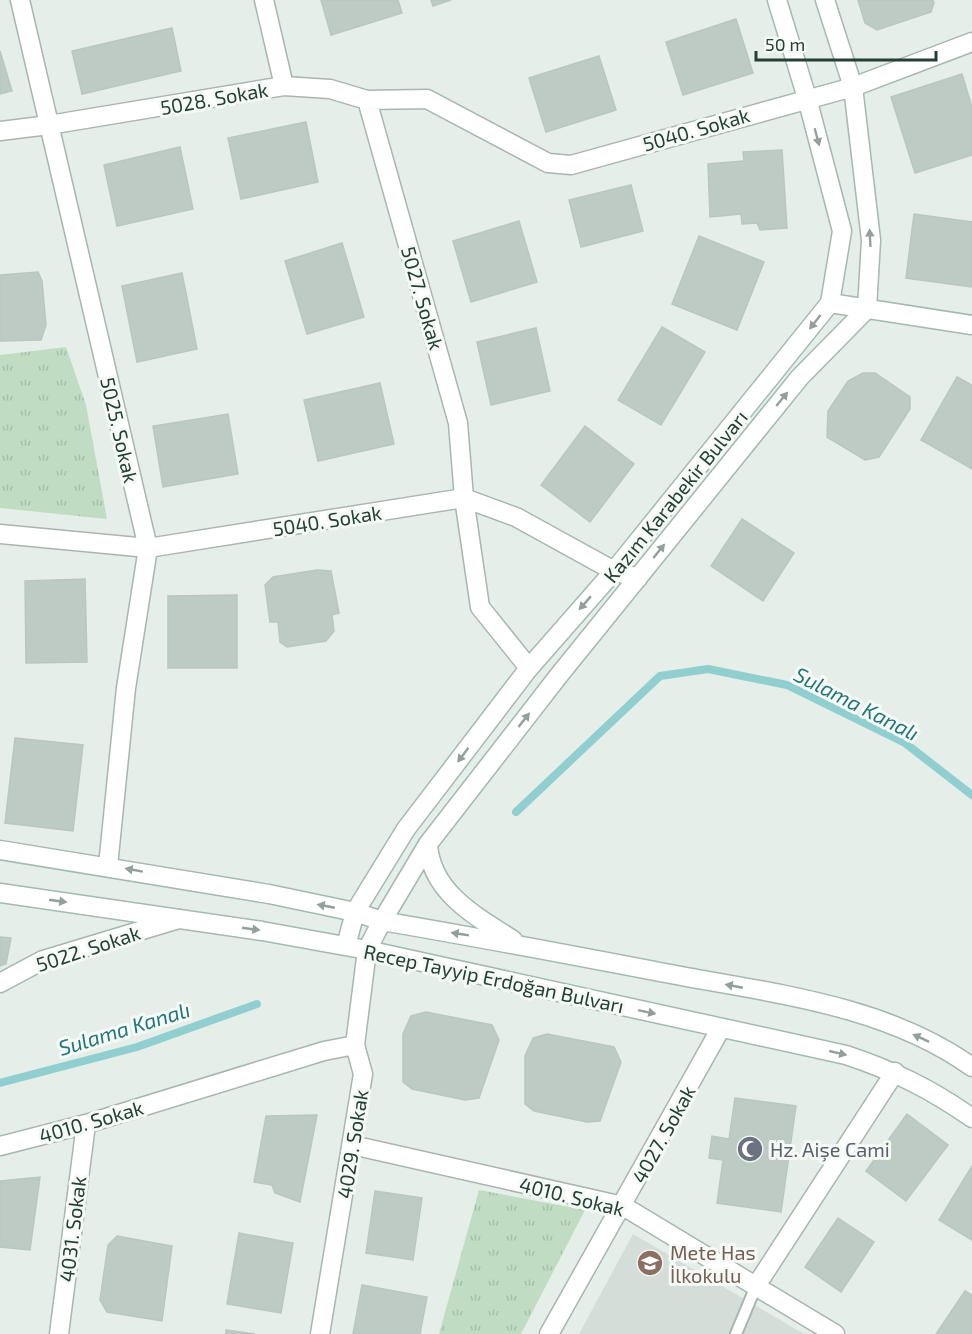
<svg xmlns="http://www.w3.org/2000/svg" width="972" height="1334" viewBox="0 0 972 1334" font-family="'Exo 2',sans-serif">
	<style>
		.built { fill: #d4ddd8 }
		.grass { fill: url(#grass-tufts) }
		.lines { fill: none; stroke-linecap: round; stroke-linejoin: round }
		.stream { stroke: #91cecf; stroke-width: 8 }
		.building { fill: #becbc4; stroke: #b8c7bf; stroke-width: 1.5 }
		.lane-casing { stroke: #a8b6af; stroke-width: 14 }
		.street-casing { stroke: #a8b6af; stroke-width: 21 }
		.secondary-casing { stroke: #a4b9af; stroke-width: 21 }
		.lane { stroke: #fff; stroke-width: 10 }
		.street { stroke: #fff; stroke-width: 18 }
		.secondary { stroke: #fff; stroke-width: 18 }
		.oneway { fill: #929f9a }
		.labels { text-anchor: middle; dominant-baseline: central; stroke-width: 6; stroke-linejoin: round; paint-order: stroke }
		.street-label { font-size: 20px; fill: #253f35; stroke: #f6faf7 }
		.worship-label { font-size: 20px; fill: #5b616d; stroke: #f6faf7; text-anchor: start }
		.education-label { font-size: 20px; fill: #785e54; stroke: #f6faf7; text-anchor: start }
		.water-label { font-size: 21px; font-style: italic; fill: #227578; stroke: #f6faf7 }
	</style>
	<defs>
		<pattern id="grass-tufts" width="24" height="20" patternUnits="userSpaceOnUse" patternTransform="scale(1.5)"><rect width="24" height="20" fill="#c0ddc4"/><path d="M3 7l-1-3M5 7V3M7 7l1-3M15 17l-1-3M17 17v-4M19 17l1-3" fill="none" stroke="#a5bfa9"/></pattern>
	</defs>
	<rect width="100%" height="100%" fill="#e5eee9"/>
	<path class="built" d="M 633,1234 L 804,1334 L 579,1334 Z"/>
	<path class="grass" d="M 66,347 L 86,405 L 107,519 L 0,508 L 0,355 Z
		M 479,1190 L 585,1210 L 521,1334 L 439,1334 Z"/>
	<g class="lines">
		<path class="stream" d="M 516,812 L 660,676 L 708,669 L 787,685 L 905,743 L 972,795
			M 0,1083 L 137,1047 L 257,1004"/>
	</g>
	<path class="building" d="M 321,0 L 398,0 L 402,13 L 331,35 Z
		M 431,0 L 451,0 L 433,6 Z
		M 858,0 L 933,0 L 934,3 L 931,12 L 877,30 L 865,23 Z
		M 736,19 L 753,73 L 683,95 L 666,42 Z
		M 172,28 L 181,71 L 82,94 L 72,51 Z
		M 0,51 L 12,91 L 0,94 Z
		M 599,56 L 616,110 L 546,132 L 529,78 Z
		M 962,74 L 972,107 L 972,155 L 915,173 L 891,97 Z
		M 306,122 L 318,182 L 241,199 L 228,138 Z
		M 180,147 L 193,209 L 117,226 L 104,165 Z
		M 782,150 L 787,228 L 760,230 L 757,223 L 742,224 L 741,214 L 710,217 L 708,164 L 744,161 L 743,152 Z
		M 631,185 L 643,231 L 581,247 L 569,200 Z
		M 914,214 L 972,222 L 972,287 L 906,278 Z
		M 519,221 L 537,282 L 471,302 L 453,241 Z
		M 699,236 L 764,262 L 737,330 L 672,304 Z
		M 342,243 L 364,317 L 307,334 L 285,261 Z
		M 38,272 L 42,281 L 46,325 L 41,340 L 0,341 L 0,275 Z
		M 182,273 L 197,349 L 137,362 L 122,286 Z
		M 662,327 L 705,352 L 661,425 L 618,400 Z
		M 536,328 L 550,391 L 491,405 L 477,342 Z
		M 863,373 L 875,373 L 910,397 L 910,409 L 879,457 L 865,460 L 827,437 L 828,411 L 848,381 Z
		M 957,377 L 972,385 L 972,469 L 921,440 Z
		M 380,383 L 394,444 L 318,461 L 304,400 Z
		M 228,414 L 238,474 L 163,487 L 153,426 Z
		M 585,426 L 634,464 L 590,522 L 541,485 Z
		M 742,519 L 794,553 L 763,601 L 711,566 Z
		M 317,570 L 331,571 L 339,613 L 332,615 L 334,631 L 326,641 L 287,647 L 280,642 L 278,622 L 270,622 L 265,585 L 273,577 Z
		M 85,579 L 87,662 L 26,663 L 25,581 Z
		M 237,595 L 237,668 L 168,668 L 168,596 Z
		M 15,738 L 83,745 L 73,831 L 5,823 Z
		M 0,937 L 11,938 L 6,964 L 0,966 Z
		M 426,1012 L 492,1025 L 499,1040 L 479,1098 L 465,1100 L 412,1089 L 403,1082 L 403,1034 L 411,1016 Z
		M 547,1034 L 614,1047 L 621,1062 L 600,1121 L 587,1122 L 534,1111 L 525,1104 L 525,1056 L 533,1038 Z
		M 735,1098 L 796,1106 L 781,1212 L 717,1203 L 723,1160 L 709,1158 L 712,1136 L 729,1139 Z
		M 907,1114 L 948,1145 L 906,1201 L 866,1171 Z
		M 317,1115 L 300,1202 L 275,1193 L 272,1185 L 254,1182 L 266,1116 Z
		M 972,1166 L 972,1240 L 939,1220 Z
		M 40,1177 L 30,1250 L 0,1247 L 0,1181 Z
		M 375,1191 L 422,1198 L 413,1260 L 366,1253 Z
		M 838,1218 L 874,1242 L 841,1292 L 805,1267 Z
		M 239,1233 L 293,1243 L 281,1313 L 227,1304 Z
		M 117,1236 L 172,1246 L 162,1321 L 107,1312 L 100,1300 L 108,1245 Z
		M 362,1285 L 427,1297 L 420,1334 L 353,1334 Z
		M 965,1291 L 972,1295 L 972,1334 L 936,1334 Z
		M 226,1330 L 255,1334 L 226,1334 Z"/>
	<g class="lines">
		<g class="lane-casing">
			<path id="lane" d="M 736,1334 L 756,1286"/>
		</g>
		<g class="street-casing">
			<path id="street" d="M 20,0 L 148,548 L 126,688 L 108,866
				M 264,0 L 284,86
				M 367,100 L 458,423 L 464,498 L 480,607 L 529,668
				M 0,131 L 49,125 L 284,86 L 330,89 L 367,100 L 427,99 L 548,163 L 571,165 L 853,87 L 972,42
				M 0,534 L 148,548 L 464,498 L 516,517 L 614,571 L 638,578
				M 0,983 L 43,960 L 179,919
				M 352,1145 L 623,1206 L 835,1334
				M 0,1146 L 86,1124 L 324,1051 L 355,1045
				M 756,1286 L 895,1072
				M 59,1334 L 86,1124
				M 320,1334 L 363,1074 L 355,1045 L 367,950 L 382,921
				M 549,1334 L 721,1028"/>
		</g>
		<g class="secondary-casing">
			<path id="secondary" d="M 830,303 L 972,325
				M 428,844 C 431,893 476,916 513,940
				M 0,850 L 269,894 L 355,912 L 382,921 C 477,937 571,955 665,973 C 769,993 884,1004 972,1067
				M 0,893 L 262,931 L 367,950 L 846,1055 C 894,1071 931,1089 972,1118
				M 382,921 L 428,844 L 560,674 L 800,377 L 867,309 L 871,240 L 853,87 L 825,0
				M 346,946 L 355,912 L 406,829 L 529,668 L 614,571 L 830,303 L 842,231 L 807,98 L 777,0"/>
		</g>
		<use href="#lane" class="lane"/>
		<use href="#street" class="street"/>
		<use href="#secondary" class="secondary"/>
	</g>
	<defs><path id="oneway-solid" d="M-6-.8H1V-3.2L6.5 0L1 3.2V.8H-6Z" transform="scale(1.5)"/></defs>
	<g class="oneway">
		<use href="#oneway-solid" transform="translate(817 137) rotate(75)"/>
		<use href="#oneway-solid" transform="translate(870 238) rotate(-93)"/>
		<use href="#oneway-solid" transform="translate(815 322) rotate(128)"/>
		<use href="#oneway-solid" transform="translate(782 399) rotate(-51)"/>
		<use href="#oneway-solid" transform="translate(659 551) rotate(-51)"/>
		<use href="#oneway-solid" transform="translate(585 603) rotate(131)"/>
		<use href="#oneway-solid" transform="translate(524 720) rotate(-52)"/>
		<use href="#oneway-solid" transform="translate(463 755) rotate(127)"/>
		<use href="#oneway-solid" transform="translate(134 870) rotate(-170)"/>
		<use href="#oneway-solid" transform="translate(58 901) rotate(8)"/>
		<use href="#oneway-solid" transform="translate(326 906) rotate(-169)"/>
		<use href="#oneway-solid" transform="translate(251 929) rotate(8)"/>
		<use href="#oneway-solid" transform="translate(460 934) rotate(-171)"/>
		<use href="#oneway-solid" transform="translate(734 986) rotate(-169)"/>
		<use href="#oneway-solid" transform="translate(647 1012) rotate(12)"/>
		<use href="#oneway-solid" transform="translate(921 1038) rotate(-155)"/>
		<use href="#oneway-solid" transform="translate(838 1053) rotate(13)"/>
	</g>
	<defs>
		<g id="mosque-disc" transform="scale(1.35)"><circle r="9.5" fill="#6b7280" stroke="#f6faf7"/><path d="M3.5-4.9A6 6 0 1 0 3.5 4.9A5 5 0 1 1 3.5-4.9Z" fill="#fff"/></g>
		<g id="school-disc" transform="scale(1.35)"><circle r="9.5" fill="#8d6e63" stroke="#f6faf7"/><path d="M0-5L7-2L0 1L-7-2ZM-4 1L0 2.5L4 1V4Q0 6-4 4Z" fill="#fff"/></g>
	</defs>
	<g fill-rule="evenodd">
		<use href="#mosque-disc" x="750" y="1149"/>
		<use href="#school-disc" x="650" y="1263"/>
	</g>
	<g class="labels">
		<g class="street-label">
			<text transform="translate(214 98) rotate(-10)">5028. Sokak</text>
			<text transform="translate(696 129) rotate(-16)">5040. Sokak</text>
			<text transform="translate(423 298) rotate(74)">5027. Sokak</text>
			<text transform="translate(120 430) rotate(77)">5025. Sokak</text>
			<text transform="translate(675 496) rotate(-51)">Kazım Karabekir Bulvarı</text>
			<text transform="translate(327 520) rotate(-9)">5040. Sokak</text>
			<text transform="translate(88 948) rotate(-18)">5022. Sokak</text>
			<text transform="translate(494 978) rotate(12)">Recep Tayyip Erdoğan Bulvarı</text>
			<text transform="translate(91 1121) rotate(-16)">4010. Sokak</text>
			<text transform="translate(663 1134) rotate(-61)">4027. Sokak</text>
			<text transform="translate(352 1144) rotate(-81)">4029. Sokak</text>
			<text transform="translate(572 1196) rotate(14)">4010. Sokak</text>
			<text transform="translate(72 1229) rotate(-83)">4031. Sokak</text>
		</g>
		<g class="worship-label">
			<text x="770" y="1149">Hz. Aişe Cami</text>
		</g>
		<g class="education-label">
			<text x="670" y="1252">Mete Has<tspan x="670" dy="23">İlkokulu</tspan></text>
		</g>
		<g class="water-label">
			<text transform="translate(857 703) rotate(27)">Sulama Kanalı</text>
			<text transform="translate(124 1028) rotate(-17)">Sulama Kanalı</text>
		</g>
	</g>
	<path d="M756 51v9h180v-9" fill="none" stroke="#253f35" stroke-width="3"/>
	<text x="765" y="51" font-size="18" fill="#253f35" stroke="#f6faf7" stroke-width="4.5" paint-order="stroke">50 m</text>
</svg>
